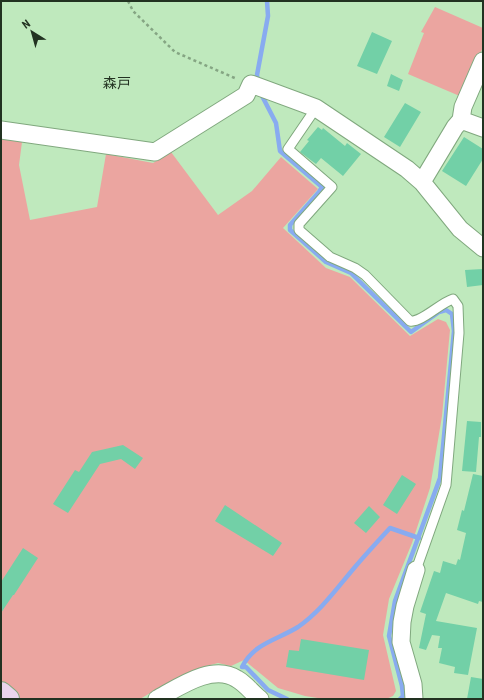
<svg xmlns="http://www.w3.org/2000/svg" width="484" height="700" viewBox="0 0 484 700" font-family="'Roboto Condensed','Noto Sans JP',sans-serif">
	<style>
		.green { fill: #eba5a0 }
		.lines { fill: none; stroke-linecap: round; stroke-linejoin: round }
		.stream { stroke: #88abf0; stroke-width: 4.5 }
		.building { fill: #72d0a7 }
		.lane-casing { stroke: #80a87e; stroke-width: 11 }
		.street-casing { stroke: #80a87e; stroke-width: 19 }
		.secondary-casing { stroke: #80a87e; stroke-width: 24 }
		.path { stroke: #85a583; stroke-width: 2.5; stroke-dasharray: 3 3; stroke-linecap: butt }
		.lane { stroke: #fff; stroke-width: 9 }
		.street { stroke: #fff; stroke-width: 17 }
		.secondary { stroke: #e9d5ec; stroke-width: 22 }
		.labels { text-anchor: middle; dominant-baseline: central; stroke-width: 3; stroke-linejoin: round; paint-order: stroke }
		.quarter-label { font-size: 14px; fill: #223221; stroke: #bfe9bd }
	</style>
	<rect width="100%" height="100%" fill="#bfe9bd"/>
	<path class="green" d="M 435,7 L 483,28 L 483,47 L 462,97 L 408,74 L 424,33 L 421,32 Z
		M 1,138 L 22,142 L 19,165 L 30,220 L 97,207 L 106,154 L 153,163 L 171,152 L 218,215 L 252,191 L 281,157 L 318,189 L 283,228 L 326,268 L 350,277 L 410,336 L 438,319 L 446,322 L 450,330 L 442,416 L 430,488 L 412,543 L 389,599 L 383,635 L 396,691 L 393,696 L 386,699 L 324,699 L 305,696 L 278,688 L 244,660 L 231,666 L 218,663 L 199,668 L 162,686 L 140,699 L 1,699 Z"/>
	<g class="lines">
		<path class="stream" d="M 258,82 L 257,75 L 268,16 L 267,1
			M 260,92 L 276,123 L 280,151 L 322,187 L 319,192 L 290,225 L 290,230 L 326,262 L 351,273 L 411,332 L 439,312 L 446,310 L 452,314 L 454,331 L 440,478 L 395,601 L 389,636 L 402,686 L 403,696 L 400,699
			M 287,699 L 268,690 L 246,667 L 242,667 C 254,643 277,640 298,627 C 321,611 337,588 355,567 C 366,554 378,541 390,528 L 419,538"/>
	</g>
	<path class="building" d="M 372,32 L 392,41 L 377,74 L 357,66 Z
		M 391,74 L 403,80 L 399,91 L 387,86 Z
		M 405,103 L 421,112 L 400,147 L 384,137 Z
		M 318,127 L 322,130 L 323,128 L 345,146 L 347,143 L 361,154 L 343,176 L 321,158 L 316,164 L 300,152 L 309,141 L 307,140 Z
		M 464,137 L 483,149 L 483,159 L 466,186 L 442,171 Z
		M 483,269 L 483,285 L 467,287 L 465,270 Z
		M 467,421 L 481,422 L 481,437 L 479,437 L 476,472 L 462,471 Z
		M 123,445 L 143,458 L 135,469 L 121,459 L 100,464 L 68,513 L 53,504 L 75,470 L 79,472 L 92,452 Z
		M 473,474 L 483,476 L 483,602 L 479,601 L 478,604 L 446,593 L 436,621 L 477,628 L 468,675 L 454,673 L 455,667 L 439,663 L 442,648 L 438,648 L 440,636 L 432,635 L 426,650 L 419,648 L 426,614 L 420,612 L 434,571 L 440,573 L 443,561 L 456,565 L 458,559 L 460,560 L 466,533 L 457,530 L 462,510 L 464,511 Z
		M 402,475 L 416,484 L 397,514 L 383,505 Z
		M 225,505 L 282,543 L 273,556 L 215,521 Z
		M 369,506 L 380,517 L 366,533 L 354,523 Z
		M 23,548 L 38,558 L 14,595 L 13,595 L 1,613 L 1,582 Z
		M 301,639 L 369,650 L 364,680 L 286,667 L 289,650 L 299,651 Z
		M 471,677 L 483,679 L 483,699 L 467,699 Z"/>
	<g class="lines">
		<g class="lane-casing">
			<path id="lane" d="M 316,108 L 288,149 L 332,187 L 299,224 L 299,230 L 330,257 L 355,268 L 365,275 L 410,321 C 421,323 440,303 453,299 L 458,306 L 459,333 L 446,485 L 416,570"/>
		</g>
		<g class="street-casing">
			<path id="street" d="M 461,120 L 463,107 L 483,61
				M 1,130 L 155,152 L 246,95 L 251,84 L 316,108 L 407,169 L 422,182 L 460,229 L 483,248
				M 422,182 L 455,127 L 461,120 L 483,128
				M 157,699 C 179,687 213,663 237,679 C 246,684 252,693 260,699
				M 414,699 L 413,684 L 401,642 L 402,622 L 405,606 L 416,570"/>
		</g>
		<g class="secondary-casing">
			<path id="secondary" d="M 1,693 L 8,699"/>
		</g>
		<path class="path" d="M 128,1 L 133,11 L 175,52 L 237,79"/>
		<use href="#lane" class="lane"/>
		<use href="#street" class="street"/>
		<use href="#secondary" class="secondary"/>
	</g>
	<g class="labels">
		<g class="quarter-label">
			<text x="117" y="83">森戸</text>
		</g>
	</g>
	<rect width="484" height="700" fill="none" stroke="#223221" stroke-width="4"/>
	<g transform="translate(32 32) rotate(323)" stroke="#bfe9bd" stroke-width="3" paint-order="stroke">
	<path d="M0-3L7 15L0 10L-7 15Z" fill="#223221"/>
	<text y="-6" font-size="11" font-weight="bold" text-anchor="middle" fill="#223221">N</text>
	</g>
</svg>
